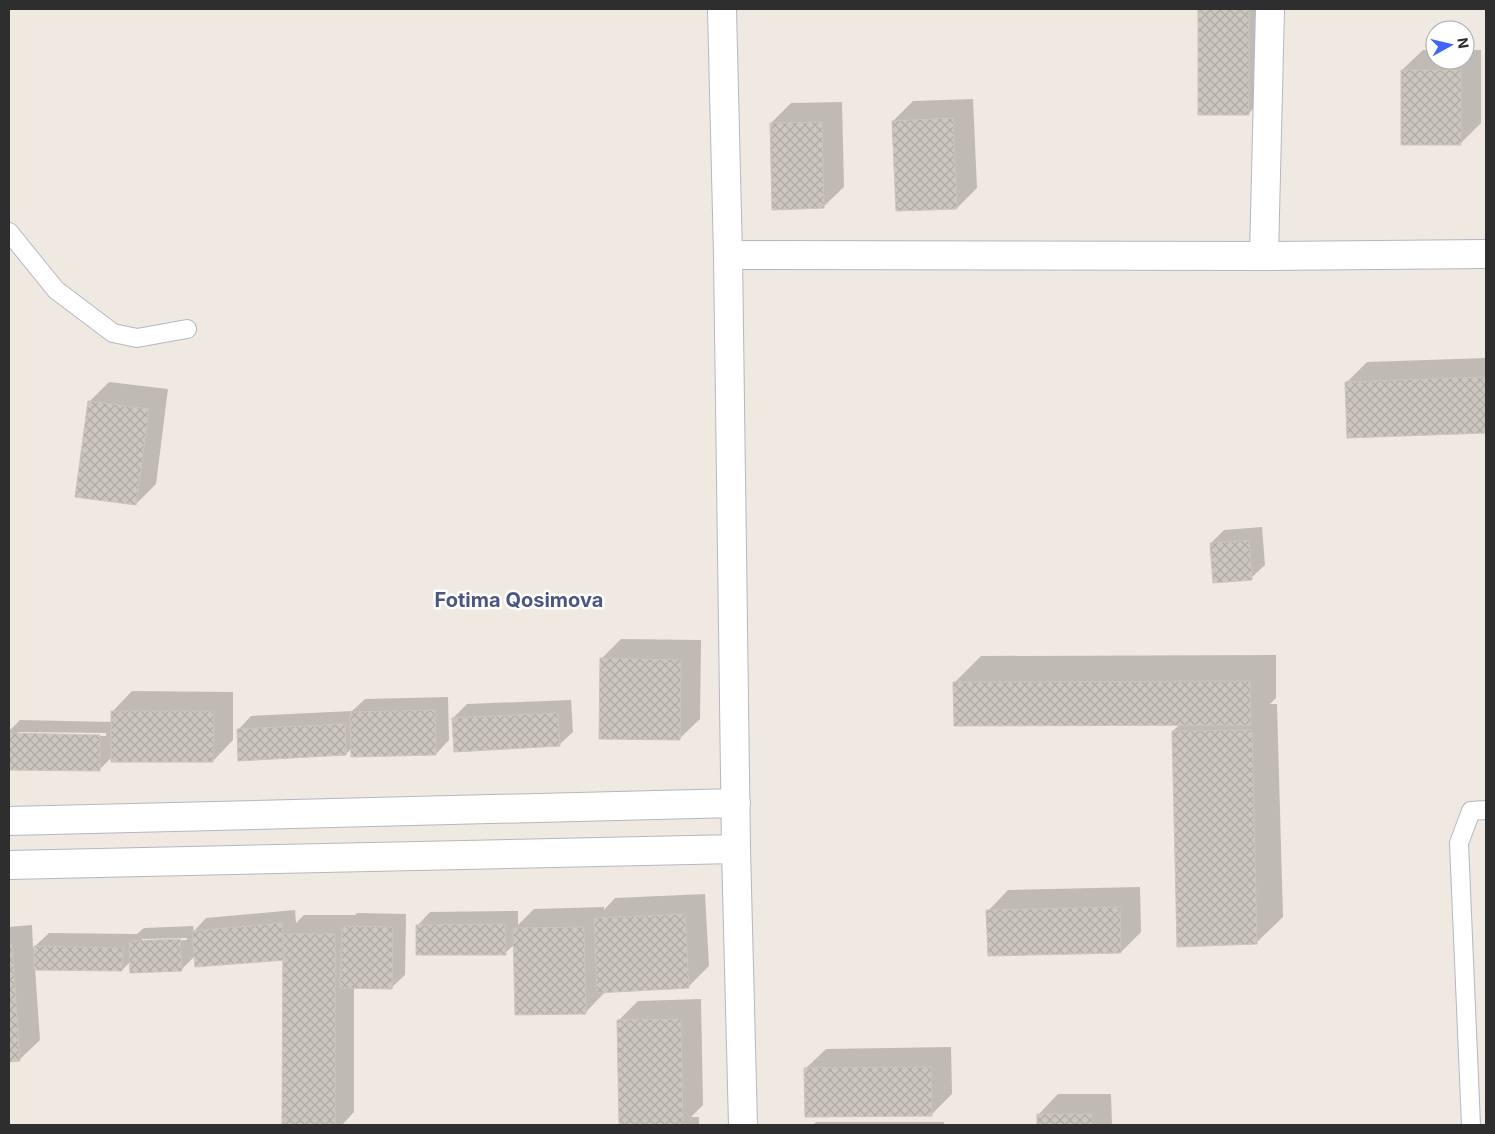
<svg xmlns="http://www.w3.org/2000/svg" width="1495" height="1134" viewBox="0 0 1495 1134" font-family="Inter,sans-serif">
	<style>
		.shadow { fill: #0003; fill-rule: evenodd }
		.building { fill: url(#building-cross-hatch); stroke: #cbc5ba }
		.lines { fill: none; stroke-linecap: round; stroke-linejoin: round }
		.lane-casing { stroke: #b4b7c1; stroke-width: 20 }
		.street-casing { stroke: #b4b7c1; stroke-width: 30 }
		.secondary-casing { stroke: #b4b7c1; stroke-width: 30 }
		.lane { stroke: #fff; stroke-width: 18 }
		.street { stroke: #fff; stroke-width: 28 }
		.secondary { stroke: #fff; stroke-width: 28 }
		.labels { text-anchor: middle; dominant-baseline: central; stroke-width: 5; stroke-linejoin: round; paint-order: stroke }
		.quarter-label { font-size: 20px; font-weight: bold; fill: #4d5680; stroke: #fff }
	</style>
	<defs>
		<pattern id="building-cross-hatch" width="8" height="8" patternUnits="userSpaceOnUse" patternTransform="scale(1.25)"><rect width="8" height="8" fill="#cbc7bf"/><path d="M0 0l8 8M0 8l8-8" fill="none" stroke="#afaba4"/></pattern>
	</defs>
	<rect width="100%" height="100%" fill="#efe9e1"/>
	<path class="shadow" d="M 1200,9 L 1269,9 L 1268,94 L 1248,114 L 1199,114 Z
		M 1423,50 L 1435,50 L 1435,60 L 1465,60 L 1465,50 L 1481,50 L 1481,123 L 1461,143 L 1402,70 Z
		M 973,99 L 977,188 L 957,208 L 893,121 L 913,101 Z
		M 842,102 L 844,187 L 823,207 L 771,123 L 791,103 Z
		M 1486,358 L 1486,432 L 1348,436 L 1347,382 L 1367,362 Z
		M 109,382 L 168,389 L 156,484 L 136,504 L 89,402 Z
		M 1262,527 L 1265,565 L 1251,578 L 1211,543 L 1224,530 Z
		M 621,639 L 701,640 L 700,719 L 679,739 L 601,659 Z
		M 1276,655 L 1276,698 L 1270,704 L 1277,704 L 1283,917 L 1256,943 L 1173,731 L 1180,724 L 955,682 L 981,656 Z
		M 132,691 L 233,692 L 233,740 L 213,761 L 112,757 L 99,770 L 9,769 L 9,731 L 20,720 L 112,722 L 112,712 ZM 18,732 L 106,733 L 106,736 L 18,735 Z
		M 448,697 L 449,740 L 436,754 L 352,748 L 346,754 L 238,730 L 251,716 L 352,711 L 365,699 Z
		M 571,700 L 573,732 L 559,745 L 453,718 L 467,704 Z
		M 1140,887 L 1141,932 L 1121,952 L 988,911 L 1008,890 Z
		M 705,894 L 709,966 L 689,986 L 605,992 L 585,1013 L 515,944 L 505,953 L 417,926 L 430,912 L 518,911 L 518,925 L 534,909 L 604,907 L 604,910 L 615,898 Z
		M 295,910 L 296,923 L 304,915 L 355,915 L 357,913 L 406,914 L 405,975 L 391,988 L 354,987 L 354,1112 L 342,1125 L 284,1125 L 284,959 L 195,956 L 181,970 L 131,961 L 122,970 L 35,968 L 40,1040 L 19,1060 L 9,1061 L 9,927 L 32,925 L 33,948 L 49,933 L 137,934 L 144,928 L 193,926 L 194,931 L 206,918 ZM 187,938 L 187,940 L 142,942 L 142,939 Z
		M 701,999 L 703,1105 L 691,1117 L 699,1117 L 699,1125 L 620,1125 L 618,1021 L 638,1001 Z
		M 951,1047 L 952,1094 L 932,1114 L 805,1069 L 826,1049 Z
		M 1058,1094 L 1111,1094 L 1112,1125 L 1038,1125 L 1038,1115 Z
		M 816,1122 L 944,1122 L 944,1125 L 813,1125 Z"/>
	<path class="building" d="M 1198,9 L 1249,9 L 1249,115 L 1198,115 Z
		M 1401,70 L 1461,70 L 1461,145 L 1401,145 Z
		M 953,118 L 957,209 L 896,211 L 892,121 Z
		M 822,122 L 824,208 L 772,210 L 770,123 Z
		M 1486,377 L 1486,433 L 1347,438 L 1345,382 Z
		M 88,401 L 149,409 L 136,505 L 75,497 Z
		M 1249,540 L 1252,580 L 1213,583 L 1210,543 Z
		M 600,658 L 681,660 L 680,740 L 599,739 Z
		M 1250,681 L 1251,725 L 954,726 L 953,682 Z
		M 435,710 L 436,755 L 351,757 L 350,712 Z
		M 111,711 L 214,711 L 213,762 L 111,762 Z
		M 558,713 L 560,746 L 454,752 L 452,718 Z
		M 345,724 L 346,755 L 238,761 L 237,729 Z
		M 1252,730 L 1257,944 L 1177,947 L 1172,731 Z
		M 9,733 L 100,735 L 100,771 L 9,770 Z
		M 1120,907 L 1121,953 L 988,956 L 986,910 Z
		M 685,914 L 689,988 L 597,993 L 594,918 Z
		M 282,923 L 285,960 L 195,967 L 192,931 Z
		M 505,924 L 506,955 L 416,955 L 416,925 Z
		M 342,926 L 393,927 L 392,989 L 340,988 Z
		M 584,927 L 586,1014 L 515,1015 L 513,928 Z
		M 283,934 L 335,934 L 335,1125 L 282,1125 Z
		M 180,939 L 182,971 L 130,973 L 129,941 Z
		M 9,945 L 12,945 L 20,1061 L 9,1062 Z
		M 34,946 L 123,948 L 122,971 L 34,970 Z
		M 681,1019 L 683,1125 L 619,1125 L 617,1020 Z
		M 931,1067 L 932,1116 L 805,1117 L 804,1068 Z
		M 1037,1114 L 1092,1114 L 1092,1125 L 1037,1125 Z"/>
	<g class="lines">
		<g class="lane-casing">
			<path id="lane" d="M 9,232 L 56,290 L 113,333 L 137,338 L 187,329
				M 1471,1125 L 1459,843 L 1471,811 L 1486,810"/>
		</g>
		<g class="street-casing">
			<path id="street" d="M 728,255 L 1264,256 L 1486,254
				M 1264,256 L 1270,9
				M 736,849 L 743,1125"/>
		</g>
		<g class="secondary-casing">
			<path id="secondary" d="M 9,821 L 736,803
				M 9,865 L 736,849 L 728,255 L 722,9"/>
		</g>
		<use href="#lane" class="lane"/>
		<use href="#street" class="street"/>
		<use href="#secondary" class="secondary"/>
	</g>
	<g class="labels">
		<g class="quarter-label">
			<text x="519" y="600">Fotima Qosimova</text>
		</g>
	</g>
	<rect width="1495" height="1134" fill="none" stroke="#2e2e2e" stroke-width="20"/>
	<g transform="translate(1450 45) rotate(82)"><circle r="24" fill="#ffffff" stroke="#ababab"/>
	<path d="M0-4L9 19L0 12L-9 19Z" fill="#4264fb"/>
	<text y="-8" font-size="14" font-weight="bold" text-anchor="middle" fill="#2e2e2e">N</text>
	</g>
</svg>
